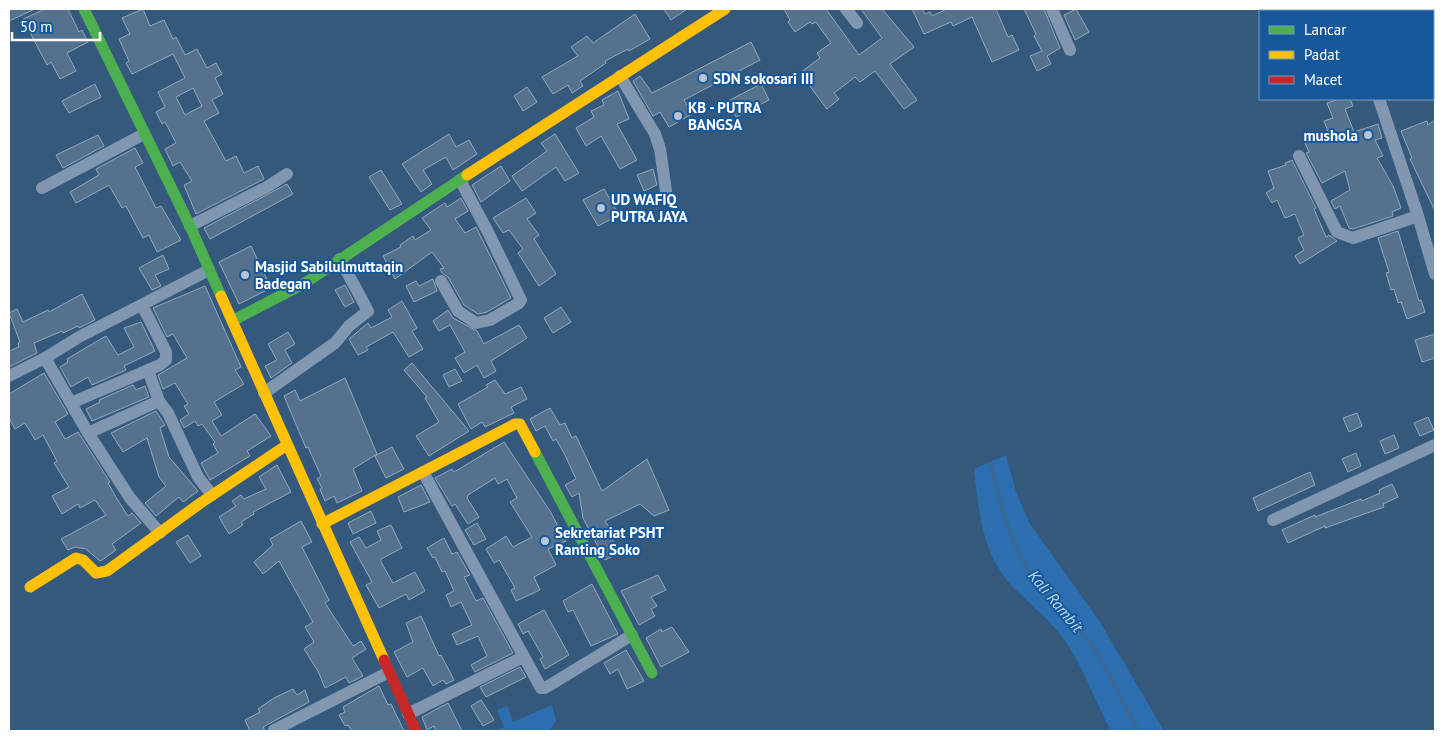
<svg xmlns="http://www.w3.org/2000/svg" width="1444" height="740" viewBox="0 0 1444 740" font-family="'PT Sans',sans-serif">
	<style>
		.green { fill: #2b6fb1 }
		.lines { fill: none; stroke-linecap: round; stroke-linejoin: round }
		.stream { stroke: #3a6897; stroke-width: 4 }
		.building { fill: #54718d; stroke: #94a8bc; fill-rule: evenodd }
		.street { stroke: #8097af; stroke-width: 12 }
		.fast { stroke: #4caf50; stroke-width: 11 }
		.slow { stroke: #ffc107; stroke-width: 11 }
		.jam { stroke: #c62828; stroke-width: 11 }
		.poi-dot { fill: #b8c5d2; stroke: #17589b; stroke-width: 2 }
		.labels { text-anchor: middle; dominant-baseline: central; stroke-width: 4; stroke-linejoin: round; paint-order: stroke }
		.poi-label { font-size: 15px; font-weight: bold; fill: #fff; stroke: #17589b; text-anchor: start }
		.water-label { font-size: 16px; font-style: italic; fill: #b9daf9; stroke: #17589b }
	</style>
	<rect width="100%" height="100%" fill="#35597d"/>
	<path class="green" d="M 1006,455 L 1016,492 L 1030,524 L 1100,622 L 1164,731 L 1111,731 C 1096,703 1085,672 1068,645 C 1053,622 1032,606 1013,587 C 982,554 979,512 974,469 Z
		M 552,705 L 556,721 L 549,731 L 494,731 L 504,727 L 497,710 L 507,706 L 513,722 Z"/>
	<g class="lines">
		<path class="stream" d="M 991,464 C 1002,511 1013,556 1045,593 C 1061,611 1080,626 1093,647 C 1111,674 1123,704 1139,731"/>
	</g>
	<path class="building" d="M 9,9 L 35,9 L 9,21 Z
		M 45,9 L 68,9 L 79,32 L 82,30 L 88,42 L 67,53 L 76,71 L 60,79 L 51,62 L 47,65 L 23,19 Z
		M 143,9 L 150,26 L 164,20 L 173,39 L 176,37 L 185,55 L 197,49 L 207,68 L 216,63 L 222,74 L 215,78 L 223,94 L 212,100 L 219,113 L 204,121 L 226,161 L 236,156 L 244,173 L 258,166 L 264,179 L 196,214 L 184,185 L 192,181 L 180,162 L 173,166 L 165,149 L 176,143 L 165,122 L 162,124 L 156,112 L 165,107 L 158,92 L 185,78 L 173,54 L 132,74 L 126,63 L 129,61 L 119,39 L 130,34 L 122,18 ZM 193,88 L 202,106 L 185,115 L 176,97 Z
		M 664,9 L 687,9 L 671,20 Z
		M 784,9 L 826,9 L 859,55 L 882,38 L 861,9 L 882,9 L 914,47 L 890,64 L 917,100 L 904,109 L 875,71 L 860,82 L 855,77 L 834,93 L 839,99 L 827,109 L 800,73 L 820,58 L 817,53 L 831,43 L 816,22 L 812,24 L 810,22 L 795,32 L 788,22 L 790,20 Z
		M 912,9 L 922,9 L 925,14 L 930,12 L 932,16 L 947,9 L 996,9 L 1008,37 L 1012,35 L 1019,50 L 992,62 L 972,17 L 953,26 L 951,22 L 924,34 Z
		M 1024,9 L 1044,9 L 1060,48 L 1047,56 L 1051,64 L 1037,71 L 1030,56 L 1042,51 L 1034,36 L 1036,34 Z
		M 1076,9 L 1089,32 L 1075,40 L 1064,15 Z
		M 635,14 L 650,39 L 629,51 L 628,49 L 605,61 L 606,63 L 580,81 L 583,86 L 572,93 L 568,85 L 553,94 L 542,77 L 578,56 L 571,47 L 587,36 L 593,43 Z
		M 751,42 L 760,60 L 684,100 L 692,114 L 669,127 L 660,112 L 653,116 L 633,81 L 640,76 L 652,93 Z
		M 95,84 L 101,97 L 69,113 L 62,101 Z
		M 761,84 L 769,100 L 736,117 L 728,101 Z
		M 527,87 L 537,102 L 523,111 L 514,96 Z
		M 618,91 L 629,119 L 617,124 L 637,160 L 620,169 L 601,136 L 586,146 L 576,128 L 594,117 L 591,111 L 604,105 L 602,100 Z
		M 1339,99 L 1350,99 L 1353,106 L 1345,109 L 1354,132 L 1378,124 L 1382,138 L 1375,140 L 1383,156 L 1377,158 L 1393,186 L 1401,208 L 1392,212 L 1393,216 L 1353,229 L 1349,228 L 1340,206 L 1335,209 L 1331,201 L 1350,190 L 1345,171 L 1322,183 L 1306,153 L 1309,152 L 1305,143 L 1329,134 L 1324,121 L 1333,118 L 1327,103 Z
		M 1435,120 L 1435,211 L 1410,159 L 1412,158 L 1401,131 L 1427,121 L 1428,125 Z
		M 449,134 L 456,147 L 469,140 L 477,154 L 453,170 L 446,157 L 423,170 L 432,184 L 421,192 L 402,164 Z
		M 555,134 L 579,173 L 565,181 L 556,167 L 522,191 L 512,176 L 547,151 L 541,143 Z
		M 98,135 L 104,146 L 63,168 L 56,155 Z
		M 135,148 L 143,163 L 135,167 L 156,208 L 161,206 L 181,240 L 157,252 L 149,235 L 143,238 L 126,206 L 122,208 L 109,185 L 76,203 L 70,192 L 99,175 L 96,169 Z
		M 1292,160 L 1316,208 L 1314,209 L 1326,237 L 1329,235 L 1337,241 L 1300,264 L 1295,256 L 1304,250 L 1298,238 L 1304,235 L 1295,214 L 1285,218 L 1277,200 L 1272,203 L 1266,193 L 1274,188 L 1268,171 L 1286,165 L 1285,163 Z
		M 501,166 L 510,181 L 481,202 L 472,185 Z
		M 653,169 L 657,185 L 644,191 L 637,175 Z
		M 381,170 L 402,204 L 390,210 L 369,177 Z
		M 287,184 L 293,194 L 210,239 L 204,228 Z
		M 604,189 L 619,215 L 598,226 L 583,200 Z
		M 461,198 L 468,211 L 455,219 L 465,233 L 476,227 L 511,298 L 487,312 L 478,314 L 464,305 L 448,277 L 442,273 L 440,269 L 444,268 L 432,252 L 395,279 L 383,256 L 401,247 L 400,245 L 413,236 L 415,240 L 431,230 L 422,218 L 445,203 L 447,207 Z
		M 526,198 L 536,213 L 527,219 L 539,235 L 534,239 L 556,274 L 539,286 L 518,253 L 523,249 L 509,230 L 503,233 L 493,218 Z
		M 1398,231 L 1419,301 L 1421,300 L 1425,312 L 1407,319 L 1401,302 L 1398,303 L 1394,289 L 1391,290 L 1386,273 L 1389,272 L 1378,238 Z
		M 251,246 L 271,288 L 239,304 L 219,262 Z
		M 163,255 L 169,269 L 155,275 L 161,286 L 152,290 L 139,268 Z
		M 433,279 L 437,291 L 414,302 L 406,286 L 416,281 L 419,286 Z
		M 345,285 L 354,302 L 345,307 L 335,290 Z
		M 205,286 L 241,367 L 235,370 L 244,384 L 214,402 L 222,415 L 212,421 L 221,436 L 255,414 L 271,436 L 247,451 L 250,456 L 210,480 L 201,463 L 218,453 L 213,444 L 215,442 L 202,424 L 198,426 L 195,421 L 184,428 L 180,420 L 189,414 L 184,406 L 188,404 L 175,383 L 163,389 L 158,375 L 187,358 L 173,334 L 167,337 L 153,308 Z
		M 82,294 L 95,320 L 79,328 L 78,326 L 63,333 L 62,331 L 34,343 L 37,353 L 9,367 L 9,351 L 19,347 L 18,343 L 20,342 L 9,313 L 17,309 L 23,322 L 48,310 L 49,312 Z
		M 402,301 L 417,328 L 412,331 L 423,349 L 409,357 L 393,332 L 366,347 L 368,350 L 358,355 L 349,339 L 368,323 L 371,328 L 392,317 L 388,310 Z
		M 561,307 L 571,322 L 553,333 L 544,318 Z
		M 448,310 L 453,318 L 477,331 L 484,344 L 519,325 L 527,338 L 491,361 L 496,371 L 484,378 L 477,365 L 464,373 L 455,358 L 465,352 L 450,325 L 439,331 L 433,321 Z
		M 141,322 L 155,351 L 124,366 L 126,370 L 92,385 L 88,377 L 71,387 L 60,367 L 68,362 L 67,359 L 106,336 L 118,355 L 134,347 L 124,328 Z
		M 288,332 L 295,344 L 285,350 L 292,363 L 271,378 L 265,366 L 277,360 L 268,344 Z
		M 1435,334 L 1435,358 L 1422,362 L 1415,340 Z
		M 412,363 L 469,431 L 429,456 L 416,436 L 439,422 L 425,398 L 427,397 L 404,370 Z
		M 455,369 L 462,381 L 449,387 L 443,375 Z
		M 44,373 L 68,414 L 55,422 L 65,439 L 78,432 L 110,482 L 108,483 L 117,499 L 128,516 L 132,513 L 141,523 L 112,544 L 116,550 L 102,560 L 100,561 L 86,549 L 75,547 L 68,550 L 61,539 L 106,515 L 95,500 L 80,508 L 78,504 L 62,514 L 52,496 L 69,487 L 54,463 L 57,461 L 43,435 L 35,440 L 25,423 L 15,429 L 9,418 L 9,394 Z
		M 345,378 L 377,454 L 353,469 L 362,491 L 337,503 L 334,496 L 325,501 L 320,489 L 322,488 L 317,479 L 321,476 L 308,447 L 306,448 L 284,396 L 295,390 L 300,401 Z
		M 495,380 L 505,394 L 521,387 L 527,399 L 511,407 L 514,413 L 485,427 L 482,422 L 471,429 L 458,404 L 488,387 L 486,385 Z
		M 133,385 L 136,390 L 145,386 L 149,397 L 92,421 L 86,409 L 100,402 L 99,400 Z
		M 550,408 L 560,425 L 565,423 L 572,438 L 576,436 L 602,491 L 647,459 L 669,510 L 654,516 L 640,504 L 605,521 L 613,533 L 610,535 L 619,553 L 605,560 L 583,518 L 579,493 L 572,497 L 565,485 L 576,479 L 564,453 L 556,439 L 553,441 L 545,426 L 536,431 L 530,419 Z
		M 156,411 L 165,425 L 160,428 L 169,457 L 198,491 L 183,502 L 179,497 L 156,516 L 145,503 L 166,486 L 159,477 L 147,438 L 123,452 L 111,433 Z
		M 1357,413 L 1362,426 L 1349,432 L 1343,418 Z
		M 1428,417 L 1434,430 L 1420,436 L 1414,423 Z
		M 1394,435 L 1399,448 L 1385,454 L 1380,441 Z
		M 504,442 L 550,511 L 566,541 L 548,549 L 556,565 L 534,577 L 540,590 L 516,601 L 511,590 L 515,588 L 499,560 L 494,563 L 486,549 L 506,536 L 513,547 L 532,537 L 510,502 L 517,498 L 507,479 L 498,484 L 495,478 L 468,495 L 467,498 L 479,517 L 468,524 L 455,504 L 452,506 L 435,478 L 452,469 L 454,472 Z
		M 392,447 L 404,469 L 386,478 L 375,456 Z
		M 1356,453 L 1361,466 L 1348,472 L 1342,459 Z
		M 277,465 L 291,492 L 253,512 L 254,514 L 241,522 L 243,525 L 229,534 L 219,517 L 236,506 L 232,501 L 241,495 L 244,499 L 266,489 L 259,477 Z
		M 1310,472 L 1315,485 L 1258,511 L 1253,498 Z
		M 1392,484 L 1398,497 L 1383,504 L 1384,507 L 1325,528 L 1325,526 L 1288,543 L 1282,530 L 1315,515 L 1315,517 L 1361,499 L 1362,501 L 1380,493 L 1379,490 Z
		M 421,485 L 430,502 L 404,512 L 398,497 Z
		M 371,511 L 376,523 L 353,534 L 348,523 Z
		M 301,521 L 312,542 L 302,547 L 329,600 L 325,603 L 353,646 L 361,641 L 366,649 L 352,658 L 363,676 L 349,683 L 346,677 L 325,688 L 318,671 L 304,649 L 314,642 L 305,627 L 313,622 L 279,561 L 263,574 L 254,562 L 273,545 L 270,539 Z
		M 477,523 L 486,539 L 474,545 L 465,530 Z
		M 391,525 L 402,548 L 381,559 L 381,562 L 393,583 L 415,572 L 425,591 L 409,600 L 406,594 L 379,608 L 366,585 L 372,582 L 350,542 L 359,537 L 366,548 L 381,540 L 377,531 Z
		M 188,535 L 201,556 L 190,563 L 176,542 Z
		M 444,538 L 452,554 L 457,552 L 470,575 L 464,577 L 476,601 L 483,598 L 513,653 L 475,672 L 471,665 L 487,656 L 478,636 L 457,645 L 452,634 L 472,625 L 461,602 L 451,607 L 446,595 L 454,591 L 445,571 L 442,572 L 435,557 L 433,558 L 427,548 Z
		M 658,575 L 666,590 L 651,597 L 657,606 L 651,609 L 655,616 L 639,625 L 621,591 Z
		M 592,584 L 618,634 L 591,646 L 573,610 L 568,612 L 563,601 Z
		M 544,610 L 569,655 L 545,669 L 540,659 L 543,657 L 528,631 L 523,634 L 518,624 Z
		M 421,616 L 439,656 L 441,655 L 454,680 L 446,684 L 443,680 L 433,686 L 423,668 L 407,677 L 394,652 L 413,642 L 406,623 Z
		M 672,627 L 689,652 L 661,667 L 646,638 L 661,629 L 662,632 Z
		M 626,650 L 644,681 L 627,689 L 618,669 L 610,674 L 604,663 Z
		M 520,667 L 526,677 L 486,697 L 480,687 Z
		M 379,686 L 388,705 L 391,704 L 404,731 L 352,731 L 348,725 L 345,726 L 339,715 L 345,712 L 343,707 Z
		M 293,689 L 297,695 L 305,690 L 309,702 L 263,727 L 265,731 L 250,731 L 245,720 L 260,712 L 258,709 L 274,698 Z
		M 481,700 L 494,720 L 483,726 L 471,706 Z
		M 448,703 L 462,731 L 436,731 L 434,726 L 427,730 L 422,717 Z"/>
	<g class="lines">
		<path class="street" d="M 846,9 L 857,23
			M 1052,9 L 1070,50
			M 1348,9 L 1349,11
			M 620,76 L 655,134 L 660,149 L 666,191
			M 1379,99 L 1418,216 L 1435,274
			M 1299,156 L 1337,232 L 1353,238 L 1418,216
			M 42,188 L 144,134
			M 190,226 L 267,187 L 287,174
			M 441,281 L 458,311 L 476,323 L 490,320 L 519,303 L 521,300 L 488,232 L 460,180
			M 45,358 L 88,433 L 159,401 L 168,413 L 198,477 L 212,495
			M 148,370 L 159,401
			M 9,376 L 45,358 L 79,337 L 209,270
			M 264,393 L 335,343 L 349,326 L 368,311 L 340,259
			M 71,403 L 160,365 L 166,360 L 166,352 L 142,305
			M 88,433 L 130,498 L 160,533
			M 423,472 L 541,688 L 545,688 L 632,635
			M 1273,520 L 1435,445
			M 408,714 L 523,657
			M 274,730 L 389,672"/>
		<path class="fast" d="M 84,9 L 190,226 L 221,296
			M 232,321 L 305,283 L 467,175
			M 535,452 L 652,673"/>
		<path class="slow" d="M 467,175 L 725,9
			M 221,296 L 384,660
			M 322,524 L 515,424 L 520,424 L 535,452
			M 30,587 L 76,558 L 83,560 L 96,573 L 107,571 L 202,502 L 287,445"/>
		<path class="jam" d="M 384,660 L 416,731"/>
	</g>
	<g class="poi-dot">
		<circle cx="703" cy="78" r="5"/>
		<circle cx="678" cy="116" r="5"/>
		<circle cx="1368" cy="135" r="5"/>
		<circle cx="601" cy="208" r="5"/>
		<circle cx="245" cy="275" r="5"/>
		<circle cx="545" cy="541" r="5"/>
	</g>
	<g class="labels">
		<g class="poi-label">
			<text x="713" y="78">SDN sokosari III</text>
			<text x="688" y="107">KB - PUTRA<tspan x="688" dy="17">BANGSA</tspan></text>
			<text x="1358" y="135" text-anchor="end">mushola</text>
			<text x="611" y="199">UD WAFIQ<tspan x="611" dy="17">PUTRA JAYA</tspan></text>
			<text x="255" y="266">Masjid Sabilulmuttaqin<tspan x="255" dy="17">Badegan</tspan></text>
			<text x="555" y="532">Sekretariat PSHT<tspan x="555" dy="17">Ranting Soko</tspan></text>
		</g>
		<g class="water-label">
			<text transform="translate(1056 601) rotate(50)">Kali Rambit</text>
		</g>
	</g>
	<rect width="1444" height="740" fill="none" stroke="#ffffff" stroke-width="20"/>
	<rect x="1259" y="10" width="175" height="90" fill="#17589b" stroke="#749bc3"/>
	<rect x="1269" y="26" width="25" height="8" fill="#4caf50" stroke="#749bc3"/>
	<text x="1304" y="35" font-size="15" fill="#ffffff">Lancar</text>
	<rect x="1269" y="51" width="25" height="8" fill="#ffc107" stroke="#749bc3"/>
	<text x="1304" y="60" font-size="15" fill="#ffffff">Padat</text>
	<rect x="1269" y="76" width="25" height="8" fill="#c62828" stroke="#749bc3"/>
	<text x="1304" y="85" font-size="15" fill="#ffffff">Macet</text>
	<path d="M12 32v8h88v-8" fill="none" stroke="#ffffff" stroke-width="2.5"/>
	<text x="20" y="32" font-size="15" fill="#ffffff" stroke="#17589b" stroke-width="4" paint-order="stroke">50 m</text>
</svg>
